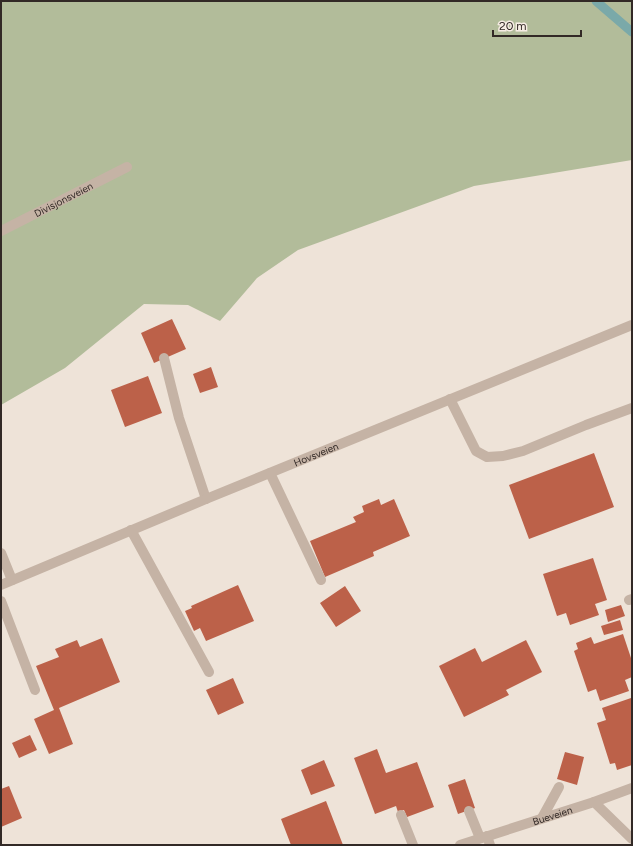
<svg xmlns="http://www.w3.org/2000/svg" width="633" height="846" viewBox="0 0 633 846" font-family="Figtree,sans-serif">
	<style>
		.green { fill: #b2bc9a }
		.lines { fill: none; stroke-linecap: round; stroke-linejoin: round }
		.stream { stroke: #7aa9a9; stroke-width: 9 }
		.building { fill: #bc6149 }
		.service { stroke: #c5b3a5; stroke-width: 10 }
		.minor { stroke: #c5b3a5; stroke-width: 10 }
		.labels { text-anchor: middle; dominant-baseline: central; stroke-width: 4; stroke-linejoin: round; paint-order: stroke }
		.street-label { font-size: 10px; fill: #322926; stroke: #f7ede4 }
	</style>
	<rect width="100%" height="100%" fill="#eee3d8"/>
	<path class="green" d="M 1,1 L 632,1 L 632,160 L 474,186 L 298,250 L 257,278 L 220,321 L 188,305 L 144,304 L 65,368 L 1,405 Z"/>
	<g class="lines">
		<path class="stream" d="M 596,1 L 632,32"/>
	</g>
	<path class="building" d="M 172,319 L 186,349 L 154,363 L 141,333 Z
		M 211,367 L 218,387 L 200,393 L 193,374 Z
		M 148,376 L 162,413 L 125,427 L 111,390 Z
		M 594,453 L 614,507 L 529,539 L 509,485 Z
		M 379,499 L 381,505 L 394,499 L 410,536 L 373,552 L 374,556 L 325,577 L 310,541 L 356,522 L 353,517 L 364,512 L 362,506 Z
		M 593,558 L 607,600 L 595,604 L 599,615 L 570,625 L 566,613 L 557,616 L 543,574 Z
		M 238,585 L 254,621 L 206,641 L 200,628 L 194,631 L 185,611 L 192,608 L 191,606 Z
		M 345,586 L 361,611 L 336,627 L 320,603 Z
		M 621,605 L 625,616 L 608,622 L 605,610 Z
		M 620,620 L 623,630 L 604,635 L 601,626 Z
		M 623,634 L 632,661 L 632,677 L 625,680 L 629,691 L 600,701 L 596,689 L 588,692 L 574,651 L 578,649 L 576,643 L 591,637 L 594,644 Z
		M 102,638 L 120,682 L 59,708 L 73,744 L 49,754 L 34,719 L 54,710 L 36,666 L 59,657 L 55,649 L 77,640 L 80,647 Z
		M 526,640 L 542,672 L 506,690 L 509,695 L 464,717 L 439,666 L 475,648 L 482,662 Z
		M 233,678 L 244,703 L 218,715 L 206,690 Z
		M 631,698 L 632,765 L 617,770 L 615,763 L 610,764 L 597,723 L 606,720 L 602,708 Z
		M 30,735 L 37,750 L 19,758 L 12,743 Z
		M 377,749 L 386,773 L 417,762 L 434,807 L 407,817 L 404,810 L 398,812 L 396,806 L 375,814 L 354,758 Z
		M 565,752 L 584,757 L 577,785 L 557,779 Z
		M 324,760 L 335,786 L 311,795 L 301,770 Z
		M 465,779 L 475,808 L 458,814 L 448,785 Z
		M 9,786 L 22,818 L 1,827 L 1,789 Z
		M 326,801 L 343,845 L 291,845 L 281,819 Z"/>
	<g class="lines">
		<path class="service" d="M 164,358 L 179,418 L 206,499
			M 450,399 L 476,451 L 487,457 L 503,456 L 523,451 L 586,425 L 632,408
			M 270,473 L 321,580
			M 131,530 L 209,672
			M 629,600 L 632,599
			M 1,601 L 35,690
			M 469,811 L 480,838
			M 401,815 L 413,845
			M 542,818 L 559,787
			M 487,836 L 490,845"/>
		<g class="minor">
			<path id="s1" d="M 1,231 L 127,167"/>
			<path d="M 1,553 L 12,580"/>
			<path id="s2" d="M 1,585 L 206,499 L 632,325"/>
			<path d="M 594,802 L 632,788"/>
			<path id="s3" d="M 460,845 L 594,802 L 632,839"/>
		</g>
	</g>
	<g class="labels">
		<g class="street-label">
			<text stroke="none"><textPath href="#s1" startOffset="70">Divisjonsveien</textPath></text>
			<text stroke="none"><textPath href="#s2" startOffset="341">Hovsveien</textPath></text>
			<text stroke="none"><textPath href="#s3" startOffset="97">Bueveien</textPath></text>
		</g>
	</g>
	<rect width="633" height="846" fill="none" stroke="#322926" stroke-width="4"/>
	<path d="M493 30v6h88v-6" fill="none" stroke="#322926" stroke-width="2"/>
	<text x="499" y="30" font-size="12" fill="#322926" stroke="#f7ede4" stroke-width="3" paint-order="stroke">20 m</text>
</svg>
